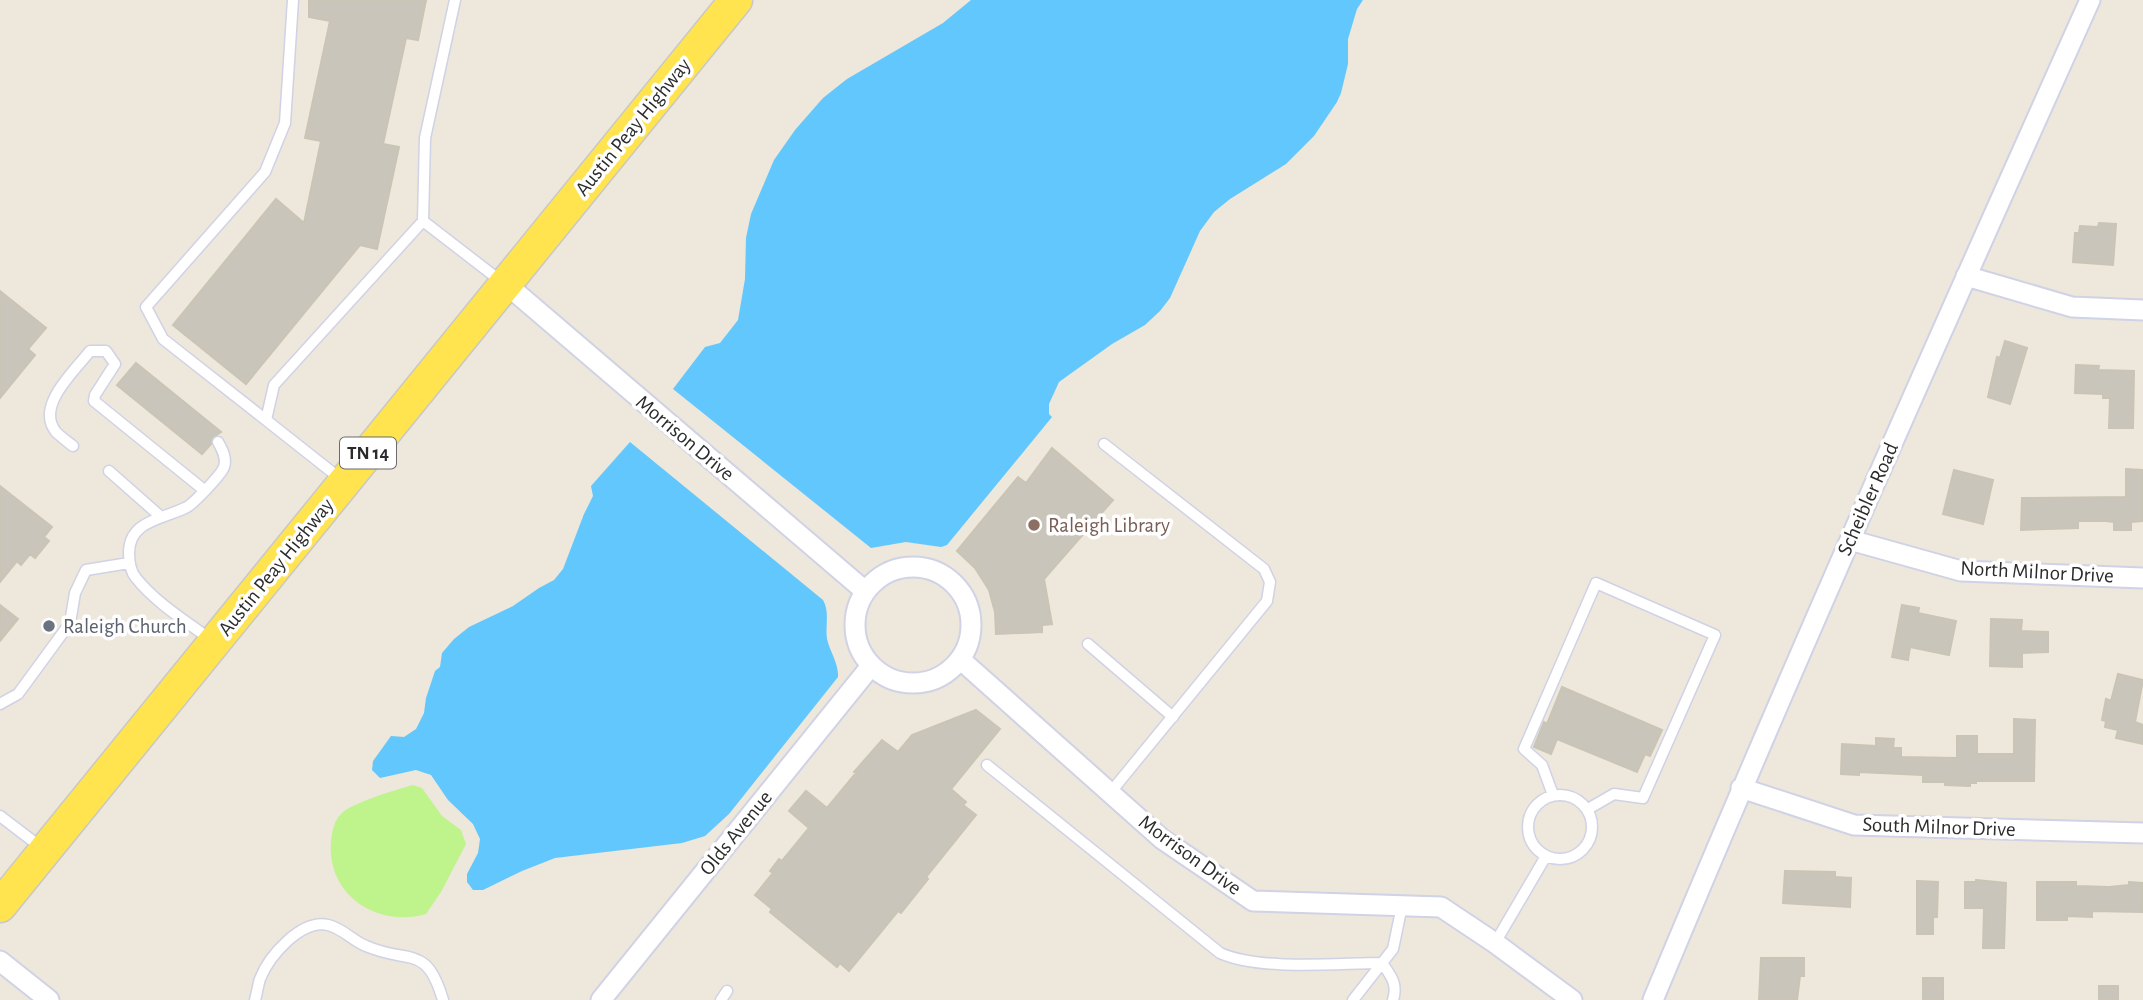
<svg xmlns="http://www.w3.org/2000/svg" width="2143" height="1000" viewBox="0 0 2143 1000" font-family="'Alegreya Sans',sans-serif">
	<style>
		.pitch { fill: #bff38c }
		.water { fill: #62c7fc }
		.building { fill: #c9c5ba; stroke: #cac4b4; stroke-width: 2 }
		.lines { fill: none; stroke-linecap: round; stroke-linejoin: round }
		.service-casing { stroke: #d0d2e5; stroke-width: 13 }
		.minor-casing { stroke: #d0d2e5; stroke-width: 23 }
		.primary-casing { stroke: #c8c8c8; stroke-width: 35 }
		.service { stroke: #fff; stroke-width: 10 }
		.minor { stroke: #fff; stroke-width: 19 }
		.primary { stroke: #ffe44f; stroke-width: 32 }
		.education-dot { fill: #8d6e63; stroke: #fff; stroke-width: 2.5 }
		.worship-dot { fill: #6b7280; stroke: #fff; stroke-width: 2.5 }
		.labels { text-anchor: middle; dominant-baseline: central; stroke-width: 7; stroke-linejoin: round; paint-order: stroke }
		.shield { fill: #fff; stroke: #6b6b6b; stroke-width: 2 }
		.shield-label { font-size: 19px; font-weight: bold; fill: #2b2b2b }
		.street-label { font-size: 21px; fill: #2b2b2b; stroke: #fff }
		.education-label { font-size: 21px; fill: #785e54; stroke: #fff; text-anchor: start }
		.worship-label { font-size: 21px; fill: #5b616d; stroke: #fff; text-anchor: start }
	</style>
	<rect width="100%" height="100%" fill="#eee7db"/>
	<path class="pitch" d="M 413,785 L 422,788 L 442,816 L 461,830 L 466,844 L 441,892 L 426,914 C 377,928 327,895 331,842 C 332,832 334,820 342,813 C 352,803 398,789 413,785 Z"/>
	<path class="water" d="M 971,0 L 1363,0 L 1357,9 L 1348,39 L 1348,64 L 1341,93 L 1337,102 L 1314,136 L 1286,164 L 1230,199 L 1214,212 L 1200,231 L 1170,298 L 1160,311 L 1145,325 L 1112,344 L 1059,382 L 1049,404 L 1049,414 L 1052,417 L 947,545 L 941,547 L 906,542 L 871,548 L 673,389 L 705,347 L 720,343 L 738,320 L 745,279 L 746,238 L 751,214 L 774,160 L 795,130 L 823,98 L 847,79 L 943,23 Z
		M 630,442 L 823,600 C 830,612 825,626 827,639 C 830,652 839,664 838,677 L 729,814 L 705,836 L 682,843 L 555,858 L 522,871 L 483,890 L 473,890 L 467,882 L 467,874 L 478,853 L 480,839 L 473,824 L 448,800 L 431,775 L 416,770 L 380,778 L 372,770 L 373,761 L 391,736 L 404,737 L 416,729 L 424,713 L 426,698 L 435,671 L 440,667 L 442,653 L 454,639 L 469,627 L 513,606 L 539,588 L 554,580 L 563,569 L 584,514 L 593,496 L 591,486 Z"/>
	<path class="building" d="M 309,0 L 426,0 L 418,40 L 406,38 L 383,144 L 399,147 L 377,249 L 360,245 L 246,384 L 173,325 L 276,199 L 304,223 L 321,141 L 305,138 L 330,21 L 309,17 Z
		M 2099,223 L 2116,224 L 2113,265 L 2073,262 L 2075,233 L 2079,233 L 2080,226 L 2098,227 Z
		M 0,291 L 46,328 L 28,349 L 35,355 L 0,398 Z
		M 2005,341 L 2027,348 L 2010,404 L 1988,397 L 1997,357 L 2000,358 Z
		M 136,363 L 221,432 L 212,438 L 211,444 L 202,454 L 117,385 Z
		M 2076,365 L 2099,366 L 2098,370 L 2134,371 L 2133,428 L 2109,428 L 2110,398 L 2103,398 L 2103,394 L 2075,393 Z
		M 1052,448 L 1113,500 L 1044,579 L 1052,624 L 1042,625 L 1042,632 L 996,634 L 995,612 L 989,590 L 975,568 L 957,551 L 1018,477 L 1026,483 Z
		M 2126,469 L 2143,470 L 2143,521 L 2131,522 L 2131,530 L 2114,530 L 2114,522 L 2106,521 L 2078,521 L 2078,528 L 2021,530 L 2022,498 L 2126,497 Z
		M 1954,470 L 1993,480 L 1983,524 L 1943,514 Z
		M 0,486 L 52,527 L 44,537 L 49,541 L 35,558 L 30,554 L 21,565 L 17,561 L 0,582 Z
		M 0,605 L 18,619 L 0,641 Z
		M 1902,605 L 1919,608 L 1918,613 L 1956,621 L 1949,655 L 1910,647 L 1908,660 L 1892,657 Z
		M 1991,619 L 2022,620 L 2021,631 L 2048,632 L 2048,652 L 2022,653 L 2022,667 L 1990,666 Z
		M 2118,674 L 2143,680 L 2135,722 L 2143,725 L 2143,744 L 2116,738 L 2118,730 L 2105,727 L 2106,721 L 2102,720 L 2106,699 L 2111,701 Z
		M 1562,687 L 1662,730 L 1650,756 L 1645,754 L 1637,772 L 1557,739 L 1551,754 L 1534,747 L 1544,722 L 1547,724 Z
		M 976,710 L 1000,729 L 951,789 L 966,802 L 963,805 L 976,815 L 926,877 L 928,879 L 901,913 L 898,911 L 849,971 L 840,963 L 837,967 L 770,912 L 772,909 L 755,895 L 773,873 L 770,871 L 779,859 L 782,861 L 809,828 L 789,811 L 806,791 L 827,808 L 856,773 L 854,772 L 882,740 L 898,752 L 912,735 Z
		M 2014,719 L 2035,720 L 2034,781 L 1976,781 L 1976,783 L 1970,783 L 1970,786 L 1945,785 L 1945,782 L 1923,782 L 1923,775 L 1859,772 L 1859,775 L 1841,774 L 1842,744 L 1876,746 L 1876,738 L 1894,739 L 1893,748 L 1901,748 L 1901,757 L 1957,758 L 1957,736 L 1977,736 L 1977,754 L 2014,754 Z
		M 1785,871 L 1835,872 L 1835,877 L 1851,878 L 1850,907 L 1783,903 Z
		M 1976,880 L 2006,883 L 2004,948 L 1983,948 L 1984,908 L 1965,908 L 1965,882 L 1976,882 Z
		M 1917,881 L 1938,882 L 1937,917 L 1933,917 L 1933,934 L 1917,934 Z
		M 2037,882 L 2076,882 L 2076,886 L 2109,887 L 2129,885 L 2129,882 L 2143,883 L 2143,912 L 2092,911 L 2092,917 L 2067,916 L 2067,920 L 2037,920 Z
		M 1761,958 L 1804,958 L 1804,976 L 1800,976 L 1797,1000 L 1759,1000 Z
		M 1923,978 L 1943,978 L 1943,1000 L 1923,1000 Z
		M 2099,986 L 2118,986 L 2118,1000 L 2099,1000 Z"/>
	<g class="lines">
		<g class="service-casing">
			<path id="service" d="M 455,0 L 425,138 L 423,221 L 502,282
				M 266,420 L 163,339 L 146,307 L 265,172 L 285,123 L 293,0
				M 1104,444 L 1264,569 L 1270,582 L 1267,601 L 1110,793
				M 73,446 C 68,442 61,437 56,432 C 35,406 74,372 90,351 L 106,351 L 115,364 L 95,395 L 94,401 L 204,490
				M 109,471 L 160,516
				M 342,480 L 266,420 L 274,385 L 423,221
				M 211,640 C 186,621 156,603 136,578 C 130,571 129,562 129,553 C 129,520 164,519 187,507 C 194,503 221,475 224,467 C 227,458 222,449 218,442
				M 1088,644 L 1173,717
				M 0,704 L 18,694 L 70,623 L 75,593 L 86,570 L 129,563
				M 987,765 L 1220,953 C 1260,971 1337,963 1382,963 C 1391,976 1398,984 1393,1000
				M1528 827a32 32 0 1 1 64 0a32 32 0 1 1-64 0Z
				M 1553,795 L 1542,765 L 1524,749 L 1596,583 L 1715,635 L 1643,798 L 1614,794 L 1588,809
				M 0,816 L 42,848
				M 1495,943 L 1546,856
				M 255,1000 C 257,993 258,985 260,979 C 269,956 301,919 328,925 C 342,928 353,941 366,946 C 410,965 426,943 443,1000
				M 721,1000 L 727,991
				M 1353,1000 L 1393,949 L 1402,906"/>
		</g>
		<g class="minor-casing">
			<path id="minor" d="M 1966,276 L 2072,307 L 2143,310
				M 506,284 L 865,591
				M 1850,540 L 1961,571 L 2143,578
				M855 625a58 58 0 1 1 116 0a58 58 0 1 1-116 0Z
				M 961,660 L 1162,839 L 1253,901 L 1441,907 L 1495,943 L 1572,1000
				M 1741,788 L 1854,825 L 2143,833
				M 0,961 L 49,1000
				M 601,1000 L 871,666
				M 1653,1000 C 1793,664 1941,332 2090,0"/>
		</g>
		<g class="primary-casing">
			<path id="primary" d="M 0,906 L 736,0"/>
		</g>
		<use href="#service" class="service"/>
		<use href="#minor" class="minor"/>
		<use href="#primary" class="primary"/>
	</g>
	<circle class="education-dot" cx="1034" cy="525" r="7"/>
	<circle class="worship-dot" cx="49" cy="626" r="7"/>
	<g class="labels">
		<rect class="shield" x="340" y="437.5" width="56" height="31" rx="5"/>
		<g class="shield-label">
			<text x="368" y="453">TN 14</text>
		</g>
		<g class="street-label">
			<text transform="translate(633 127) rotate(-51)">Austin Peay Highway</text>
			<text transform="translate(685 438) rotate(40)">Morrison Drive</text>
			<text transform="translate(1868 499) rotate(-66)">Scheibler Road</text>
			<text transform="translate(276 567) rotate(-51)">Austin Peay Highway</text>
			<text transform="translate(2037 572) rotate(3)">North Milnor Drive</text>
			<text transform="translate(1939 827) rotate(2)">South Milnor Drive</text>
			<text transform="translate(736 833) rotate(-51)">Olds Avenue</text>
			<text transform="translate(1190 855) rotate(36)">Morrison Drive</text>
		</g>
		<g class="education-label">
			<text x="1048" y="525">Raleigh Library</text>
		</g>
		<g class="worship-label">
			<text x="63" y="626">Raleigh Church</text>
		</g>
	</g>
</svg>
